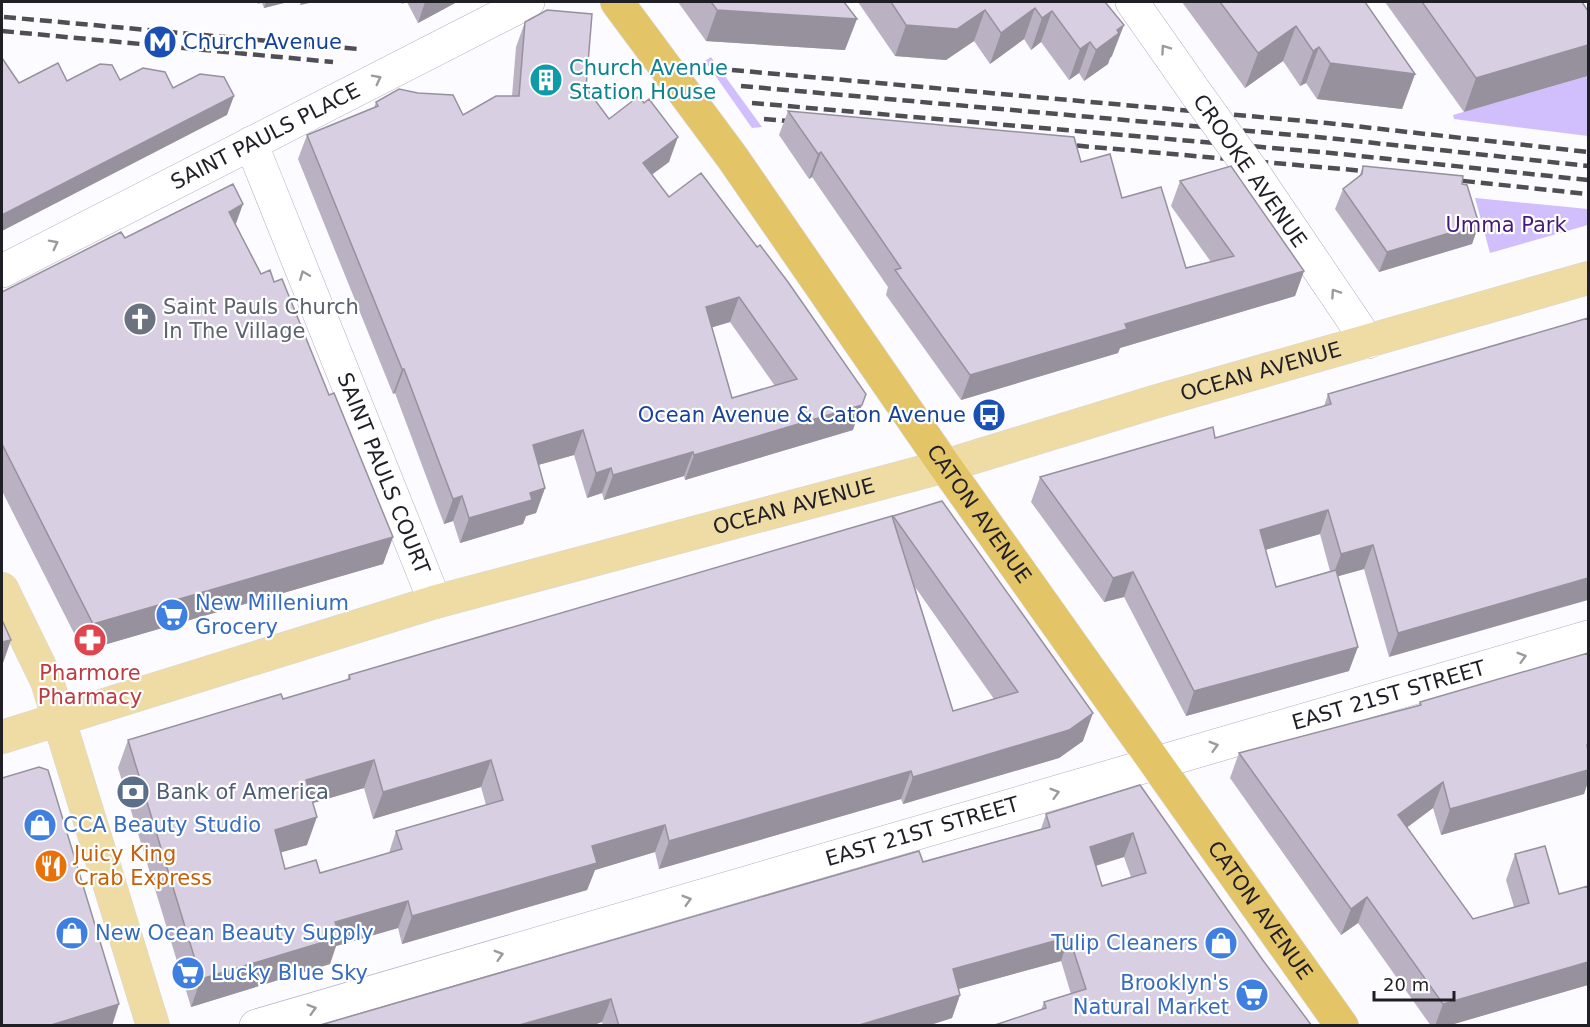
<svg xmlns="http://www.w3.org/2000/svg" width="1590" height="1027" viewBox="0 0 1590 1027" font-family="'DejaVu Sans',sans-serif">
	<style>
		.green { fill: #d1befd }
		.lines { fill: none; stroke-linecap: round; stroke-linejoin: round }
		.minor-casing { stroke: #b2acc0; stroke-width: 34 }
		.major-casing { stroke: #d7d7d8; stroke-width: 34 }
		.highway-casing { stroke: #d7d7d8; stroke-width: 34 }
		.minor { stroke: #fff; stroke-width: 33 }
		.major { stroke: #eedca4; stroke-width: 33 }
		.highway { stroke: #e3c467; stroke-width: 33 }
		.rail { stroke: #504e55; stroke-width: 4.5; stroke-dasharray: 12 6; stroke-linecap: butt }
		.minor-bridge-casing { stroke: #b2acc0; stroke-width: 34; stroke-linecap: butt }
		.minor-bridge { stroke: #fff; stroke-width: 33 }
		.wall { fill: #bab2c2; fill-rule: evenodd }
		.shaded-wall { fill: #97919e }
		.building { fill: #d8cfe2; stroke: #97919e; stroke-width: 1.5; fill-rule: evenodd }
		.oneway { stroke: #9b9a9d }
		.labels { text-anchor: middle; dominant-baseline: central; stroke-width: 4.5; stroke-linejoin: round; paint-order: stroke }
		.transit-label { font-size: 21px; fill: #164399; stroke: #fff; text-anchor: start }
		.culture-label { font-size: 21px; fill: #0d838f; stroke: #fff; text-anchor: start }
		.street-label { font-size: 21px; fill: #211f26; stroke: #fff }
		.park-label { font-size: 21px; fill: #461a7c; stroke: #fff }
		.worship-label { font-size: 21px; fill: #5b616d; stroke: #fff; text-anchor: start }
		.shop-label { font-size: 21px; fill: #366cbe; stroke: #fff; text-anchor: start }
		.health-label { font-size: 21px; fill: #be3a42; stroke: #fff }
		.service-label { font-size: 21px; fill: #4e5e75; stroke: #fff; text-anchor: start }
		.food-label { font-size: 21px; fill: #c56008; stroke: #fff; text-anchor: start }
	</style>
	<rect width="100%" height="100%" fill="#fcfbff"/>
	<path class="green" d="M 711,57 L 762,127 L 752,128 L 705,61 Z
		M 1588,76 L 1588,136 L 1454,119 L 1453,115 Z
		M 1475,198 L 1588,209 L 1588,225 L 1490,253 Z"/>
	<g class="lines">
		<g class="minor-casing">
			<g id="minor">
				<path d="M 1132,2 L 1198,96"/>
				<path id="s1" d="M 251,143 L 435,602"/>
				<path d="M 1255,175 L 1368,342"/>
				<path id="s2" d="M 2,271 L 528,2"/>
				<path id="s3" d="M 256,1026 L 1588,637"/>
			</g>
		</g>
		<g class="major-casing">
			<g id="major">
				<path d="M 2,589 L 47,681 L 153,1026"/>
				<path id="s4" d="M 2,737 L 435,602 L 945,466 L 1154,402 L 1588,278"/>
			</g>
		</g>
		<g class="highway-casing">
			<g id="highway">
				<path id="s5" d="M 617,2 L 732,157 L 945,466 L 1342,1026"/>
			</g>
		</g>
		<use href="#minor" class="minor"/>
		<use href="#major" class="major"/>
		<use href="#highway" class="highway"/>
		<path class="rail" d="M 4,17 L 358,49
			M 2,31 L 333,62
			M 732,70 L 1327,123 L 1588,152
			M 741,86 L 1328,138 L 1588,166
			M 752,103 L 1331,153 L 1588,180
			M 764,119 L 799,122
			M 1059,144 L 1376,172
			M 1445,179 L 1588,194"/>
		<g class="minor-bridge-casing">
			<path id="minor-bridge" d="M 1198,96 L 1255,175"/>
		</g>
		<use href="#minor-bridge" class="minor-bridge"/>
	</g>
	<path class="wall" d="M 257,2 L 288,2 L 264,8 L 262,3 L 258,4 Z
		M 401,2 L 457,2 L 418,23 L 407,2 L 402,4 Z
		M 678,2 L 844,2 L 845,50 L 706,41 Z
		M 858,2 L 1105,2 L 1112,56 L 1110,58 L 1108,64 L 1084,81 L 1079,73 L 1069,80 L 1041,42 L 1031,50 L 1024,39 L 990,64 L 974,41 L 946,60 L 895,56 Z
		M 1182,2 L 1365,2 L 1415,74 L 1402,109 L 1317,99 L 1306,83 L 1300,86 L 1283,61 L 1245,88 Z
		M 1385,2 L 1582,2 L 1464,112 Z
		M 525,22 L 586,88 L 609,119 L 669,162 L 652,174 L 669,197 L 853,430 L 685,480 L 684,476 L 604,500 L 602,493 L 587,498 L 574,455 L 538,465 L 545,488 L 536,513 L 526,516 L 523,524 L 460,543 L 453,521 L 444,524 L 395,393 L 393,394 L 298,159 L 307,135 L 374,108 L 376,102 L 463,115 L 512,96 L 516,47 ZM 730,322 L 775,386 L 732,398 L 712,327 Z
		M 788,111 L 1081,162 L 1122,198 L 1186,268 L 1211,262 L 1171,206 L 1180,181 L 1304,271 L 1295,296 L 1120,348 L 1118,353 L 961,400 L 886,295 L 888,287 L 812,177 L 809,179 L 779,135 Z
		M 1363,166 L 1462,184 L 1479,224 L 1472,244 L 1379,272 L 1335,209 L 1343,189 L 1359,177 Z
		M 235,225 L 261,274 L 274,282 L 329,395 L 393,537 L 383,564 L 83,651 L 2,491 L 2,292 L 125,238 Z
		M 1588,318 L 1389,657 L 1364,569 L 1338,576 L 1349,671 L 1186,716 L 1124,597 L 1104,602 L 1031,502 L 1040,477 L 1215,438 L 1324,406 L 1328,394 ZM 1320,534 L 1330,571 L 1276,587 L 1265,550 Z
		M 893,516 L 1083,741 L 1059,758 L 903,804 L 901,799 L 659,869 L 655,852 L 595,870 L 587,890 L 402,944 L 398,928 L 336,946 L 330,964 L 191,1007 L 118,768 L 128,740 L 283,699 L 347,680 L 349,675 L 893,517 ZM 915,587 L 994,699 L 953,711 ZM 481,787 L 486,805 L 396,831 L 389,853 L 320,873 L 285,869 L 281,852 L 307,845 L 313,803 L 364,788 L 373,819 Z
		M 1588,653 L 1588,782 L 1584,794 L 1441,835 L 1433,808 L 1407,827 L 1473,919 L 1514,907 L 1506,880 L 1515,854 L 1559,894 L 1588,985 L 1447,1026 L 1431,1026 L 1358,923 L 1341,935 L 1230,778 L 1239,753 L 1419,705 L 1420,702 Z
		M 1140,785 L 1262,959 L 1041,1010 L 1044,1002 L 1071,994 L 1061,961 L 959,989 L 960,995 L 952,1018 L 927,1026 L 603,1026 L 602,1022 L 591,1026 L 317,1026 L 1041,829 L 1046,814 ZM 1124,857 L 1131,877 L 1102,886 L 1096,866 Z"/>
	<path class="shaded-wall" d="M 266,2 L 288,2 L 264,8 Z
		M 301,2 L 314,2 L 300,5 Z
		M 425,2 L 457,2 L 418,23 Z
		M 1035,8 L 1024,39 L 990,64 L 1001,33 Z
		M 717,10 L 857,19 L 845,50 L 706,41 Z
		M 985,10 L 974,41 L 946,60 L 895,56 L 906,25 Z
		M 1052,11 L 1041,42 L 1031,50 L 1042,18 Z
		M 1124,25 L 1112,56 L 1110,58 L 1108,64 L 1084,81 L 1096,50 L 1117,30 Z
		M 1296,26 L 1283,61 L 1245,88 L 1258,53 Z
		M 1090,42 L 1079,73 L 1069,80 L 1080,49 Z
		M 1588,45 L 1588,76 L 1464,112 L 1476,78 Z
		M 1319,47 L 1306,83 L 1300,86 L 1313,51 Z
		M 1330,63 L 1415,74 L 1402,109 L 1317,99 Z
		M 234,96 L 227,115 L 2,231 L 2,215 Z
		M 678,137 L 669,162 L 634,188 L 643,163 Z
		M 821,152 L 812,177 L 809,179 L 818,154 Z
		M 243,204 L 233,232 L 229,212 Z
		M 1479,224 L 1472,244 L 1379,272 L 1387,252 Z
		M 1304,271 L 1295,296 L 1120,348 L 1118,353 L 961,400 L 970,375 L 1125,324 Z
		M 739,297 L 730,322 L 697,332 L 706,307 Z
		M 402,369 L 404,369 L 395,393 L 393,394 Z
		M 862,405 L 853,430 L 685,480 L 694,455 Z
		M 583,430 L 574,455 L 524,469 L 533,445 Z
		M 693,452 L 684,476 L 604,500 L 613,475 Z
		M 611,468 L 602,493 L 587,498 L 596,473 Z
		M 545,488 L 536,513 L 526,516 L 523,524 L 460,543 L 469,518 L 530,493 Z
		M 462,496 L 453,521 L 444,524 L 453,499 Z
		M 1328,510 L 1320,534 L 1251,554 L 1260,530 Z
		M 393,537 L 383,564 L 83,651 L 93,624 Z
		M 1373,545 L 1364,569 L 1332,578 L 1341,554 Z
		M 1133,572 L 1124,597 L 1104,602 L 1113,578 Z
		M 1588,578 L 1588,600 L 1389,657 L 1398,633 Z
		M 11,640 L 2,666 L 2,642 Z
		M 1358,647 L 1349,671 L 1186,716 L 1194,691 Z
		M 1093,713 L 1083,741 L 1059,758 L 903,804 L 913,777 Z
		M 374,760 L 364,788 L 296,808 L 306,780 Z
		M 491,760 L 481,787 L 373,819 L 383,792 Z
		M 1588,770 L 1588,782 L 1584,794 L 1441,835 L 1450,809 Z
		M 911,771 L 901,799 L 659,869 L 669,841 Z
		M 1443,782 L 1433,808 L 1389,841 L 1398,815 Z
		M 317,817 L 307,845 L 265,857 L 275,830 Z
		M 665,825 L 655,852 L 595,870 L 587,890 L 402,944 L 412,916 L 592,846 Z
		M 1133,833 L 1124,857 L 1081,870 L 1090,847 Z
		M 1367,897 L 1358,923 L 1341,935 L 1351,909 Z
		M 408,901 L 398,928 L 336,946 L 330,964 L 191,1007 L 201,979 L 335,922 Z
		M 1069,937 L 1061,961 L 944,993 L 953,969 Z
		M 1588,962 L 1588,985 L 1447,1026 L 1435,1026 L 1443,1004 Z
		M 960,995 L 952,1018 L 927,1026 L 856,1026 Z
		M 611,999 L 602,1022 L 591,1026 L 516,1026 Z
		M 119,1004 L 112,1026 L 48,1026 Z"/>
	<path class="building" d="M 711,2 L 844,2 L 857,19 L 717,10 Z
		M 891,2 L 1105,2 L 1124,25 L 1117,30 L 1119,33 L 1096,50 L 1090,42 L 1080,49 L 1052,11 L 1042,18 L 1035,8 L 1001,33 L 985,10 L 957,29 L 906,25 Z
		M 1220,2 L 1365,2 L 1415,74 L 1330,63 L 1319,47 L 1313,51 L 1296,26 L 1258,53 Z
		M 1422,2 L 1582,2 L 1588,11 L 1588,45 L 1476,78 Z
		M 547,10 L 592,14 L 586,88 L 609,119 L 639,96 L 644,103 L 649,99 L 678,137 L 643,163 L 669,197 L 701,173 L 757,247 L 760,245 L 788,282 L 866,394 L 862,405 L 694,455 L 693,452 L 613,475 L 611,468 L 596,473 L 583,430 L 533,445 L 545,488 L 530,493 L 532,500 L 469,518 L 462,496 L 453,499 L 404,369 L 402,369 L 307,135 L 378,106 L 376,102 L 399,89 L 418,93 L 453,95 L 463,115 L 496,96 L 519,96 L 525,22 ZM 739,297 L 797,379 L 732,398 L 706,307 Z
		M 2,58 L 19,83 L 58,63 L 67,81 L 100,64 L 112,65 L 120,80 L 143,68 L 165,72 L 173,88 L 200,74 L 224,77 L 234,96 L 2,215 Z
		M 788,111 L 1074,137 L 1081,162 L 1110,154 L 1122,198 L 1161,187 L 1186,268 L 1234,256 L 1180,181 L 1231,166 L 1304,271 L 1125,324 L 1127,329 L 970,375 L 895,270 L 901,268 L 821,152 L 818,154 Z
		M 1363,166 L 1463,176 L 1462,184 L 1467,185 L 1479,224 L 1387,252 L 1343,189 L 1362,174 Z
		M 233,184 L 243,204 L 229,212 L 261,274 L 270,270 L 274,282 L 282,279 L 329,395 L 334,393 L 393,537 L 93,624 L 2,444 L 2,292 L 121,232 L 125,238 Z
		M 1588,318 L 1588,578 L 1398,633 L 1373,545 L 1341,554 L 1328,510 L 1260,530 L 1276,587 L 1336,570 L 1358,647 L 1194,691 L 1133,572 L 1113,578 L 1040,477 L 1213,427 L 1215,438 L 1331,404 L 1328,394 Z
		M 942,501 L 1093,713 L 1069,730 L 913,777 L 911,771 L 669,841 L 665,825 L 592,846 L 597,863 L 412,916 L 408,901 L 335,922 L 340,937 L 201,979 L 128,740 L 281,694 L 283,699 L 350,679 L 349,675 L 892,516 L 953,711 L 1018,692 L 893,516 ZM 374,760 L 383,792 L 491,760 L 503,800 L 396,831 L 402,849 L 320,873 L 316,860 L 285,869 L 275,830 L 317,817 L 306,780 Z
		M 2,620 L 11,640 L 2,642 Z
		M 1588,653 L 1588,744 L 1587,745 L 1588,750 L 1588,770 L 1450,809 L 1443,782 L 1398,815 L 1473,919 L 1529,903 L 1515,854 L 1545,846 L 1559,894 L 1588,886 L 1588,962 L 1443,1004 L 1367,897 L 1351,909 L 1239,753 L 1421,705 L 1420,702 Z
		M 39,767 L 48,770 L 119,1004 L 48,1026 L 2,1026 L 2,778 Z
		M 1140,785 L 1262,959 L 1312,1026 L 992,1026 L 1046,1008 L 1044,1002 L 1086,989 L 1069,937 L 953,969 L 960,995 L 856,1026 L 619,1026 L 611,999 L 516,1026 L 317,1026 L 919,851 L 923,862 L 1050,827 L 1046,814 ZM 1133,833 L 1146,873 L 1102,886 L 1090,847 Z"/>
	<defs><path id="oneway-chevron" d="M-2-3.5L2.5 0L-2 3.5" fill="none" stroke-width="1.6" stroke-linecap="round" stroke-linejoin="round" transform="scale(1.5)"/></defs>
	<g class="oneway">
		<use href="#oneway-chevron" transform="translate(1165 49) rotate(-125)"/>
		<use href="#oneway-chevron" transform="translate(377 79) rotate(-27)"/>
		<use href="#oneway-chevron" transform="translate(54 244) rotate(-27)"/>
		<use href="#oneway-chevron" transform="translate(304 275) rotate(-112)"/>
		<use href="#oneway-chevron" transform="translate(1335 293) rotate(-124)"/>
		<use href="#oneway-chevron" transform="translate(1522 657) rotate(-16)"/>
		<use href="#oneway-chevron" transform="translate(1214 746) rotate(-16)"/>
		<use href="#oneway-chevron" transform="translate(1055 793) rotate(-16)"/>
		<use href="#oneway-chevron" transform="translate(687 900) rotate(-16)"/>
		<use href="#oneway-chevron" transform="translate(499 955) rotate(-16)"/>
		<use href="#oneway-chevron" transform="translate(312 1009) rotate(-16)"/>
	</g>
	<defs>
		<g id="metro-disc" transform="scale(1.725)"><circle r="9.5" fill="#1a4fb4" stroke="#fff"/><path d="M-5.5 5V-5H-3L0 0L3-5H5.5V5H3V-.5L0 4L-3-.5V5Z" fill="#fff"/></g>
		<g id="building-disc" transform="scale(1.725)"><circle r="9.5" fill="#0f9aa8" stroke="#fff"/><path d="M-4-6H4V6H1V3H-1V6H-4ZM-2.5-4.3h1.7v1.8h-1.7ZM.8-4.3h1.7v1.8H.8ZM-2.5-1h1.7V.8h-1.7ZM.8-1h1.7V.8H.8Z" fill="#fff"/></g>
		<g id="church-disc" transform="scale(1.725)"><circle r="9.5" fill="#6b7280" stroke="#fff"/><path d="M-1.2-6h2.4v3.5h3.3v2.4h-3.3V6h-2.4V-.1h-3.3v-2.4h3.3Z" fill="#fff"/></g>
		<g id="bus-disc" transform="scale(1.725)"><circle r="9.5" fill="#1a4fb4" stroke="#fff"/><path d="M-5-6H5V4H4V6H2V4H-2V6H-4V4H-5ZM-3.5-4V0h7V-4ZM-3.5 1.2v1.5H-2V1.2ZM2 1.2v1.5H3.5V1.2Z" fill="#fff"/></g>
		<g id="supermarket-disc" transform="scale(1.725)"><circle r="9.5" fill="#3f7fe0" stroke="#fff"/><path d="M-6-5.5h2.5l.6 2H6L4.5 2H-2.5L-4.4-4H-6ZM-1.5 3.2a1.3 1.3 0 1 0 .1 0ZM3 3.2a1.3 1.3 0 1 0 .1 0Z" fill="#fff"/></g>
		<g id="pharmacy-disc" transform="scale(1.725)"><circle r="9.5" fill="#e0444e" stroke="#fff"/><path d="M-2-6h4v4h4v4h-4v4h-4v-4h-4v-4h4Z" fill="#fff"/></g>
		<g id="bank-disc" transform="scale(1.725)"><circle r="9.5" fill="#5c6f8a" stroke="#fff"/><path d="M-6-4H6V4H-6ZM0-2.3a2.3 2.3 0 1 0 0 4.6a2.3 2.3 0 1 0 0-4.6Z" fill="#fff"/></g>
		<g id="shop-disc" transform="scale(1.725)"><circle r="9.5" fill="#3f7fe0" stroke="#fff"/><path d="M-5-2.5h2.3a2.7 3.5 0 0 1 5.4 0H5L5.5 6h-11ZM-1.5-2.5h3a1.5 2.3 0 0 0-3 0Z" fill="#fff"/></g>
		<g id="restaurant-disc" transform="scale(1.725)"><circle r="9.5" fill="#e8710a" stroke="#fff"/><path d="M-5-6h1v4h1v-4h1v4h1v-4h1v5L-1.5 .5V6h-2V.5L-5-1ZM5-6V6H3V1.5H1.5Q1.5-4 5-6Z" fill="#fff"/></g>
	</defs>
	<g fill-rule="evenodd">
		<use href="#metro-disc" x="160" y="42"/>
		<use href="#building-disc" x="546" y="80"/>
		<use href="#church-disc" x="140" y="319"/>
		<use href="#bus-disc" x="989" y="415"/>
		<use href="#supermarket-disc" x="172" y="615"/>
		<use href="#pharmacy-disc" x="90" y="640"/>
		<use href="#bank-disc" x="133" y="792"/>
		<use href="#shop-disc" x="40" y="825"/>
		<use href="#restaurant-disc" x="51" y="866"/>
		<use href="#shop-disc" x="72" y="933"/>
		<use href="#shop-disc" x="1221" y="943"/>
		<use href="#supermarket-disc" x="188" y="973"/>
		<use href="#supermarket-disc" x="1252" y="995"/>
	</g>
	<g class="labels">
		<g class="transit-label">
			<text x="183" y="42">Church Avenue</text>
			<text x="966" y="415" text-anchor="end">Ocean Avenue &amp; Caton Avenue</text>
		</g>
		<g class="culture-label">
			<text x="569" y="68">Church Avenue<tspan x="569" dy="24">Station House</tspan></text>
		</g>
		<g class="street-label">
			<text stroke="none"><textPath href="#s2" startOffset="296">SAINT PAULS PLACE</textPath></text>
			<text transform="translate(1250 171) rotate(55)">CROOKE AVENUE</text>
			<text stroke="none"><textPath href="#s4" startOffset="1311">OCEAN AVENUE</textPath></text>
			<text stroke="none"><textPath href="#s1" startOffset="356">SAINT PAULS COURT</textPath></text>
			<text stroke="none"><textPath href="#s4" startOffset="825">OCEAN AVENUE</textPath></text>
			<text stroke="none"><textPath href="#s5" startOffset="627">CATON AVENUE</textPath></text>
			<text stroke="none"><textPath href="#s3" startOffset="1180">EAST 21ST STREET</textPath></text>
			<text stroke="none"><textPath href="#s3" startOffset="694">EAST 21ST STREET</textPath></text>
			<text stroke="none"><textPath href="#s5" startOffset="1113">CATON AVENUE</textPath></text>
		</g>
		<g class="park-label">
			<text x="1506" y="225">Umma Park</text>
		</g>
		<g class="worship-label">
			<text x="163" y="307">Saint Pauls Church<tspan x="163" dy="24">In The Village</tspan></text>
		</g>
		<g class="shop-label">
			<text x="195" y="603">New Millenium<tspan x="195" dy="24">Grocery</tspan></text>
			<text x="63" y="825">CCA Beauty Studio</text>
			<text x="95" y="933">New Ocean Beauty Supply</text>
			<text x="1198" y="943" text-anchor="end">Tulip Cleaners</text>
			<text x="211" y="973">Lucky Blue Sky</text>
			<text x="1229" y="983" text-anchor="end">Brooklyn's<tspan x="1229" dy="24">Natural Market</tspan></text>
		</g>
		<g class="health-label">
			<text x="90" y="673">Pharmore<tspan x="90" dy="24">Pharmacy</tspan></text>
		</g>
		<g class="service-label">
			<text x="156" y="792">Bank of America</text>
		</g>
		<g class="food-label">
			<text x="74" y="854">Juicy King<tspan x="74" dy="24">Crab Express</tspan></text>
		</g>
	</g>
	<rect width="1590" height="1027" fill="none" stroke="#211f26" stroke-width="6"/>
	<path d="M1374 991v9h80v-9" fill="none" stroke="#211f26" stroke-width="3"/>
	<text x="1383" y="991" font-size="18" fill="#211f26" stroke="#ffffff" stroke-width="4.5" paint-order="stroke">20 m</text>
</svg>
